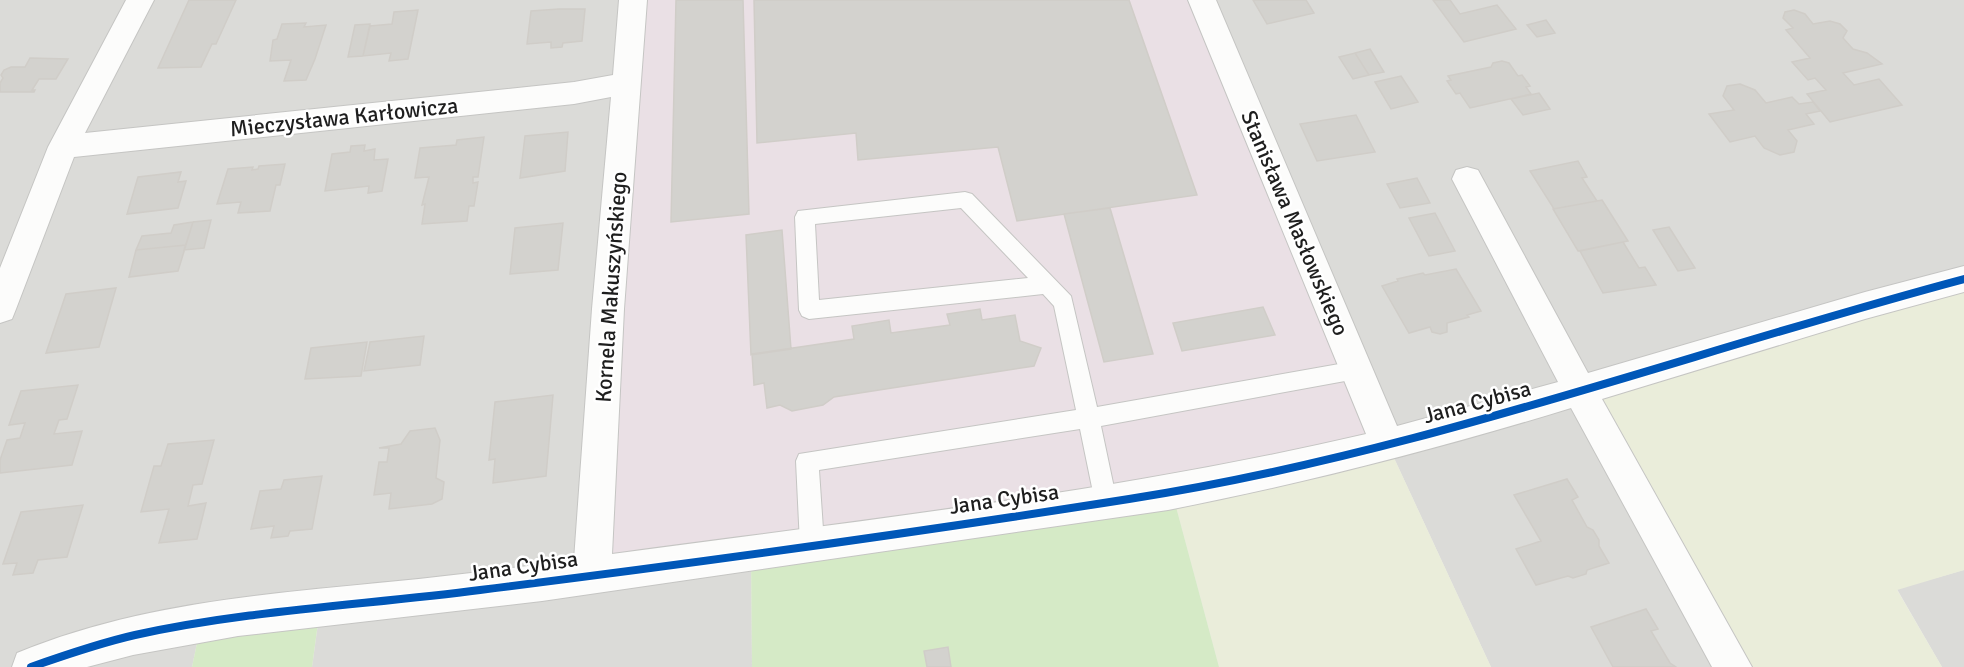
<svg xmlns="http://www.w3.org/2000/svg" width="1964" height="667" viewBox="0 0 1964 667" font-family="Signika,sans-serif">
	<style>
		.residential { fill: #dbdbd8 }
		.industrial { fill: #eae0e5 }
		.farmland { fill: #eaedda }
		.grass { fill: #d5eac6 }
		.building { fill: #d3d2ce; stroke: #d0cdc8; stroke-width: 1.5 }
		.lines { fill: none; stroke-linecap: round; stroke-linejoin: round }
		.service-casing { stroke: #c5c5c3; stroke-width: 2 }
		.minor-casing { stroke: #c5c5c3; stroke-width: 2 }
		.service { fill: #fcfcfb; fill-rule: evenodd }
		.minor { fill: #fcfcfb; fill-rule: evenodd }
		.cycleway-casing { stroke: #fff; stroke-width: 11 }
		.cycleway { stroke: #0057b8; stroke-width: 8 }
		.labels { text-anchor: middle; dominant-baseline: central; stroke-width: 5; stroke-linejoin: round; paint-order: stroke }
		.street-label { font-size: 22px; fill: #1e1e1e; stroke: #fff }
	</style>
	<rect width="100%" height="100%" fill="#ecece7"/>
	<path class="residential" d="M 0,0 L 633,0 L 751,553 L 752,667 L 312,667 L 320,609 L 201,624 L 192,667 L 0,667 Z
		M 1202,0 L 1964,0 L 1964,279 L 1733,667 L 1491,667 L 1388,445 Z
		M 1964,570 L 1964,667 L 1942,667 L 1897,589 Z"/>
	<path class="industrial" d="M 633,0 L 1202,0 L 1388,445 L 592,575 Z"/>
	<path class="farmland" d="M 1964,279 L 1964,570 L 1897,590 L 1942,667 L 1733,667 L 1580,391 Z
		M 1388,445 L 1491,667 L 1219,667 L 1172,492 Z"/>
	<path class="grass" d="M 1172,492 L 1219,667 L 752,667 L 751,553 Z
		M 320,608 L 312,667 L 192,667 L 201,624 Z"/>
	<path class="building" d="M 189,0 L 236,0 L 216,44 L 212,44 L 201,67 L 158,68 Z
		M 676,0 L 743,0 L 749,214 L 671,222 Z
		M 754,0 L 1129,0 L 1197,195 L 1017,221 L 998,147 L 858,160 L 856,133 L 757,143 Z
		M 1253,0 L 1306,0 L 1314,13 L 1267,24 Z
		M 1433,0 L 1450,0 L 1460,14 L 1497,5 L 1516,29 L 1464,42 Z
		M 559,9 L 585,9 L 582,41 L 563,43 L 562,47 L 551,48 L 551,42 L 527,44 L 531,11 Z
		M 418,10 L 408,59 L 389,61 L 391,53 L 363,56 L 370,26 L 392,24 L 394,12 Z
		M 1794,10 L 1805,14 L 1813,24 L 1830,21 L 1840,24 L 1847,31 L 1843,38 L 1853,49 L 1867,53 L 1882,64 L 1843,73 L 1854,85 L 1879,79 L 1902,105 L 1830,122 L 1807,94 L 1826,90 L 1815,78 L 1808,80 L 1792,62 L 1810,58 L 1786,30 L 1793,28 L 1783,18 L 1785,12 Z
		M 1546,20 L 1555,33 L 1537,37 L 1527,25 Z
		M 306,23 L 304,27 L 326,25 L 315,59 L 306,80 L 284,81 L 291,60 L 270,61 L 273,40 L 277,39 L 282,24 Z
		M 370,24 L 363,56 L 348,57 L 355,25 Z
		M 1370,49 L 1384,72 L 1369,75 L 1355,53 Z
		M 1355,53 L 1369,75 L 1353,79 L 1339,57 Z
		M 30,58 L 68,59 L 56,79 L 39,79 L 32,90 L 35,90 L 34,92 L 0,92 L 0,83 L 3,78 L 1,75 L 4,70 L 11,67 L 25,67 Z
		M 1502,61 L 1509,63 L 1518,76 L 1522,75 L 1530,86 L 1526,87 L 1531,94 L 1470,108 L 1460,93 L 1456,94 L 1447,81 L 1451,80 L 1448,76 L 1491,67 L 1493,63 Z
		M 1401,76 L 1418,102 L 1391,109 L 1375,82 Z
		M 1740,84 L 1755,90 L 1766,103 L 1792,97 L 1799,104 L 1813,102 L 1820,111 L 1806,114 L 1814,124 L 1788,130 L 1797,141 L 1794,152 L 1780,155 L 1764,148 L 1755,136 L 1730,142 L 1709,114 L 1734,110 L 1723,96 L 1727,86 Z
		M 1539,93 L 1550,109 L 1523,115 L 1511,99 Z
		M 1356,115 L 1375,152 L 1317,161 L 1300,124 Z
		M 568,132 L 565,171 L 520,178 L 525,136 Z
		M 484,137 L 478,177 L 473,177 L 473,183 L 478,182 L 474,206 L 469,206 L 467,221 L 422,224 L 425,204 L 422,205 L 429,177 L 415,178 L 420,148 L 456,145 L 457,140 Z
		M 365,145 L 364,151 L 375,149 L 374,160 L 388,159 L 382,191 L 368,193 L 369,186 L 325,191 L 332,154 L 350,152 L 351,146 Z
		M 1578,161 L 1587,177 L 1582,178 L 1597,201 L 1554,209 L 1530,171 Z
		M 285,164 L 280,185 L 276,185 L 270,211 L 238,213 L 241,202 L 217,204 L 228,169 L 253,167 L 252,170 L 258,169 L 259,166 Z
		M 181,172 L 178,182 L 186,181 L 178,208 L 127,214 L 138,177 Z
		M 1417,178 L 1430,203 L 1400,208 L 1387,184 Z
		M 1602,200 L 1628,241 L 1578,251 L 1553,209 Z
		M 1110,208 L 1153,354 L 1104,362 L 1064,214 Z
		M 1435,213 L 1455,251 L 1429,256 L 1409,218 Z
		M 211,220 L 204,248 L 184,250 L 193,222 Z
		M 193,222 L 186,245 L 136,250 L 142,236 L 171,233 L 174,225 Z
		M 563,223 L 558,270 L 510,274 L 515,228 Z
		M 1669,227 L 1695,268 L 1678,271 L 1653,230 Z
		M 782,230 L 791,349 L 751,355 L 746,235 Z
		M 1623,242 L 1639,268 L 1645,267 L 1656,285 L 1603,293 L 1580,251 Z
		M 186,245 L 178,271 L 129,277 L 136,250 Z
		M 1456,269 L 1481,311 L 1467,315 L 1469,317 L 1447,323 L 1447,332 L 1440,334 L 1432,332 L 1430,327 L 1409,333 L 1382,286 L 1398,281 L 1397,279 L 1423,273 L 1425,275 Z
		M 116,288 L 99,347 L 46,353 L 66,294 Z
		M 1263,307 L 1275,335 L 1182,351 L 1173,323 Z
		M 980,309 L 982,320 L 1015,315 L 1020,341 L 1041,348 L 1034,366 L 834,397 L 823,405 L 792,411 L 780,405 L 767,408 L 764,383 L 754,385 L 752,354 L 854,339 L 852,326 L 889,320 L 891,333 L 950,325 L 947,314 Z
		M 424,336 L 420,365 L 364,371 L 370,342 Z
		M 367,342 L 361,376 L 305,379 L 311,348 Z
		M 78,385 L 67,419 L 59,420 L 54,434 L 82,431 L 72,465 L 0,473 L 0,460 L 7,440 L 20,438 L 25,423 L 9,425 L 21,391 Z
		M 553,395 L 546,476 L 493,483 L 495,459 L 489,460 L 495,402 Z
		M 435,428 L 440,440 L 436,478 L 444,482 L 442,499 L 432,504 L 389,509 L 391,493 L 374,495 L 379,462 L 387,462 L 389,448 L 379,448 L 401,444 L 410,431 Z
		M 214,440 L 202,484 L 193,485 L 188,506 L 206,503 L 197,539 L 159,543 L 169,509 L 141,512 L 154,466 L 161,466 L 168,444 Z
		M 322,476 L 312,529 L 290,531 L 288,536 L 271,538 L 274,526 L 251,529 L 260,491 L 281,489 L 284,480 Z
		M 1567,479 L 1578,497 L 1572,500 L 1587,527 L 1593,530 L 1599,540 L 1599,546 L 1609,563 L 1587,570 L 1586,574 L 1573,578 L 1568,576 L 1536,585 L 1516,549 L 1541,541 L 1514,495 Z
		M 83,505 L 67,557 L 38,560 L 33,573 L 13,575 L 17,563 L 3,564 L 21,512 Z
		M 1646,609 L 1658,629 L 1651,631 L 1670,663 L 1676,667 L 1613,667 L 1591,627 Z
		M 948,647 L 951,667 L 927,667 L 924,651 Z"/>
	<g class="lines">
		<g class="service-casing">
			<path id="service" d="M 965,192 L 972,194 L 1071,296 L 1097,407 L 1356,361 L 1364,363 L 1367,370 L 1364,377 L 1356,379 L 1101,426 L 1117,502 L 1114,510 L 1106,513 L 1098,510 L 1095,502 L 1080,429 L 819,470 L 824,544 L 820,552 L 812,555 L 804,552 L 800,544 L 796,461 L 799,454 L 1076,410 L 1054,306 L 1043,294 L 809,319 L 802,316 L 799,310 L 795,217 L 798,211 ZM 961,208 L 1028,278 L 819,300 L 815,224 Z"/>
		</g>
		<g class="minor-casing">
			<path id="minor" d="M 126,0 L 154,0 L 85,133 L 574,82 L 613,75 L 619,0 L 647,0 L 624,309 L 612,554 C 864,520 1118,492 1366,434 L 1188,0 L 1216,0 L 1397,426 L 1558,382 L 1452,179 L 1456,170 L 1467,167 L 1478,170 L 1588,373 L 1865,292 L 1964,266 L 1964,292 L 1865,319 L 1602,399 L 1752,667 L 1712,667 L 1571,408 C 1438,449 1305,483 1168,510 L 542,601 L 238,636 L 133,655 L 87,667 L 12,667 L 17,653 C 135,604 263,594 388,582 C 451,576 513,568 574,560 L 592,309 L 611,97 L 574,104 L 74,157 L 16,309 L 12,319 L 0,323 L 0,268 L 48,147 Z"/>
		</g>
		<use href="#service" class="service"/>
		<use href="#minor" class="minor"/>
		<g class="cycleway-casing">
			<path id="cycleway" d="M 31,667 C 65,655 100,643 135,635 C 249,610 365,605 480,590 C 697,563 913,533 1129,499 C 1414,455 1686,353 1964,279"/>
		</g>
		<use href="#cycleway" class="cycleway"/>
	</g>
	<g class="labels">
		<g class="street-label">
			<text transform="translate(344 117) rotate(-6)">Mieczysława Karłowicza</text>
			<text transform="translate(1295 223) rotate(67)">Stanisława Masłowskiego</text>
			<text transform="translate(611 287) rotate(-86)">Kornela Makuszyńskiego</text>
			<text transform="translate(1477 402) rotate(-15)">Jana Cybisa</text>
			<text transform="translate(1004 499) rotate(-8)">Jana Cybisa</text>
			<text transform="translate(523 566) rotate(-8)">Jana Cybisa</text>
		</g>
	</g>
</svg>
